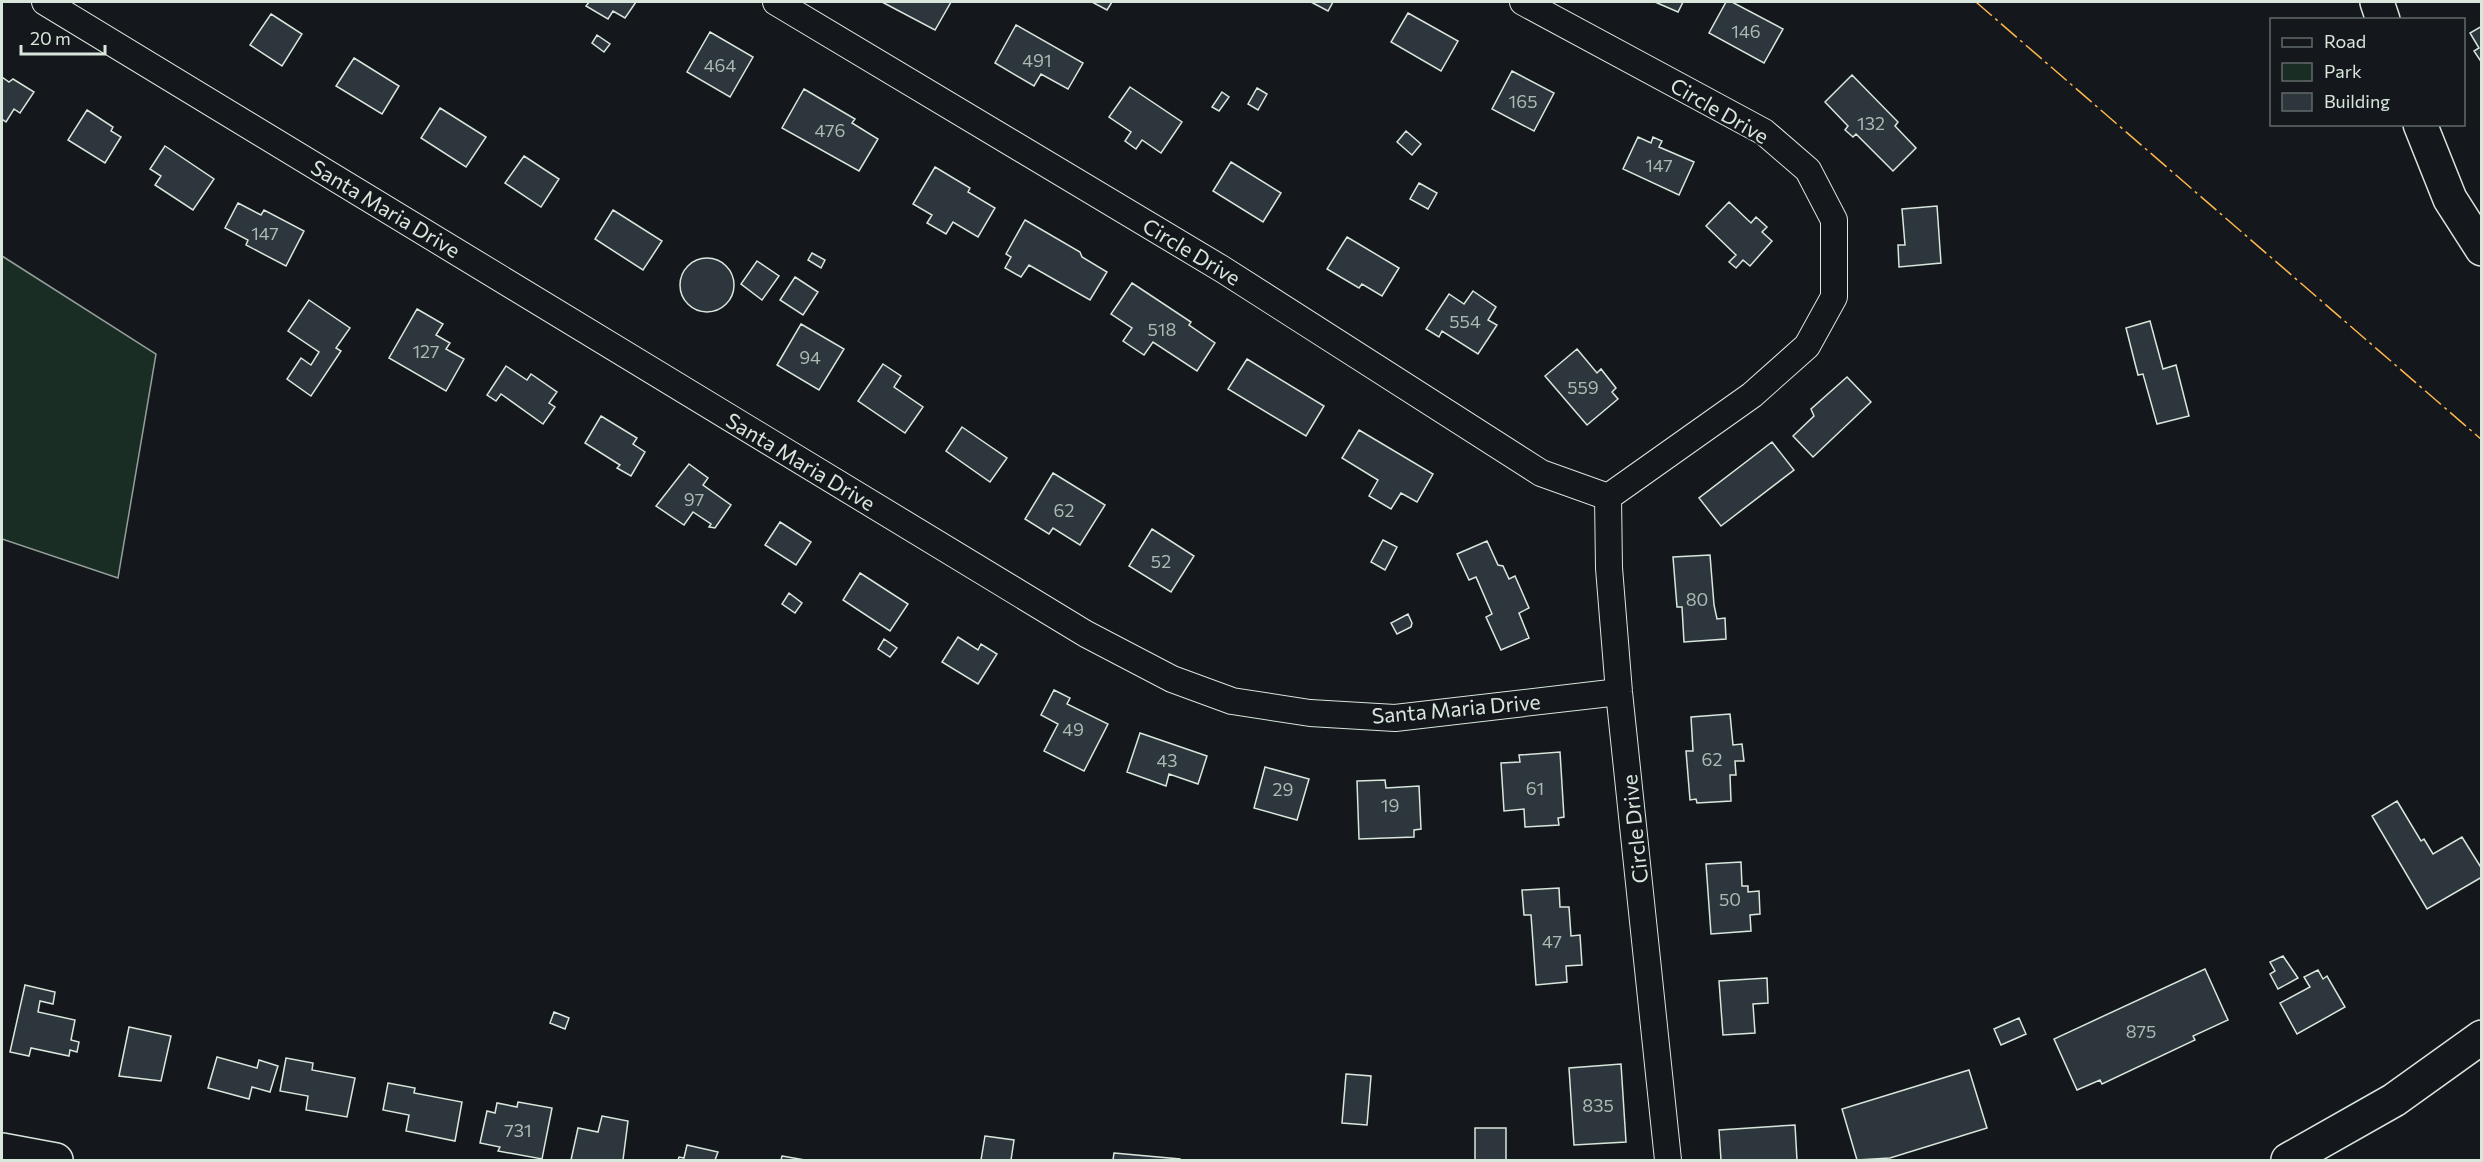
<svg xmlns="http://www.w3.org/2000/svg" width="2483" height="1162" viewBox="0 0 2483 1162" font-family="Commissioner,sans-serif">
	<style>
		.green { fill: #1a2d24; stroke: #939e99; stroke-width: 1.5 }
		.building { fill: #2c363c; stroke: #d8e6dc; stroke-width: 1.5 }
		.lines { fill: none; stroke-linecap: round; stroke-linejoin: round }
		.minor-casing { stroke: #d8e6dc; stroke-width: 28 }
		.secondary-casing { stroke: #d8e6dc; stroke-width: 36 }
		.primary-casing { stroke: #d8e6dc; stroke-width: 36 }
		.minor { stroke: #14181c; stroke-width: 26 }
		.secondary { stroke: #14181c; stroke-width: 33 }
		.primary { stroke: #14181c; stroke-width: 33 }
		.power { stroke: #ffb74d; stroke-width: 1.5; stroke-dasharray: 21 4.5 3 4.5; stroke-linecap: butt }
		.labels { text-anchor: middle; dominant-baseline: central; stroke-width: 4.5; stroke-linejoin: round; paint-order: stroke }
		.number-label { font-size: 18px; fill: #adbab4 }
		.street-label { font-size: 21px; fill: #d8e6dc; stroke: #14181c }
	</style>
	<rect width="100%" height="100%" fill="#14181c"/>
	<path class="green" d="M 2,256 L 156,354 L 118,578 L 2,539 Z"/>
	<path class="building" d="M 589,2 L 636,2 L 625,18 L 613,11 L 608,19 L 586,6 Z
		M 882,2 L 951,2 L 935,30 Z
		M 1092,2 L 1112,2 L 1107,10 Z
		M 1311,2 L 1333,2 L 1328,11 Z
		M 1655,2 L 1683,2 L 1678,12 Z
		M 1726,2 L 1732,2 L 1783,29 L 1764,63 L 1709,33 Z
		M 1408,13 L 1458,41 L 1441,71 L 1391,42 Z
		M 271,14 L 302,34 L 282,66 L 250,45 Z
		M 1016,25 L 1083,63 L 1068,89 L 1041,74 L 1034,86 L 995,63 Z
		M 2482,26 L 2482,63 L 2474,51 L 2479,48 L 2470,33 Z
		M 710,32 L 753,57 L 730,97 L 687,72 Z
		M 597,35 L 610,44 L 604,52 L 592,43 Z
		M 354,58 L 399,86 L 382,114 L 336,86 Z
		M 1512,71 L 1554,93 L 1534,131 L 1492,109 Z
		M 1852,75 L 1898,122 L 1895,126 L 1916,148 L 1893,171 L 1856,134 L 1853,137 L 1845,130 L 1848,126 L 1825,102 Z
		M 2,77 L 9,82 L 13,79 L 34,92 L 20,113 L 14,109 L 6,122 L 2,119 Z
		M 1130,87 L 1182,122 L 1161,153 L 1142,140 L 1136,149 L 1125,141 L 1131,132 L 1109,117 Z
		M 1257,88 L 1267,94 L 1258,110 L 1248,104 Z
		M 804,89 L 855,119 L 852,123 L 878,139 L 859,171 L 782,128 Z
		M 1222,92 L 1229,97 L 1219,111 L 1212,107 Z
		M 440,108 L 486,137 L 466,167 L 421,138 Z
		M 87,110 L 113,127 L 111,131 L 121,137 L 105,163 L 68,140 Z
		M 1406,131 L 1421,144 L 1412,155 L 1397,142 Z
		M 1638,137 L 1651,143 L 1653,137 L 1662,141 L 1659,147 L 1694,162 L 1679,195 L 1623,169 Z
		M 165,146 L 214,179 L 193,210 L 155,185 L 161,176 L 150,169 Z
		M 524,156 L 559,179 L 541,207 L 505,183 Z
		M 1231,162 L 1281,193 L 1263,222 L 1213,191 Z
		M 935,167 L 970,188 L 968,192 L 995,208 L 978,237 L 953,222 L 946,234 L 927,223 L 932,215 L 913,204 Z
		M 1419,183 L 1437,193 L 1428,209 L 1410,199 Z
		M 1729,202 L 1751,223 L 1756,217 L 1767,227 L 1762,232 L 1772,241 L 1750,266 L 1743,260 L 1736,268 L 1729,262 L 1736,255 L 1706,226 Z
		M 238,203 L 261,215 L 264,210 L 304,231 L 286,266 L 246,245 L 248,240 L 225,228 Z
		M 1937,206 L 1941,263 L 1899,267 L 1898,245 L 1905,245 L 1902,209 Z
		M 613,210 L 662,241 L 643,270 L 595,239 Z
		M 1025,220 L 1080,252 L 1082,257 L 1107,272 L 1090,300 L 1029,265 L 1021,277 L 1005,268 L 1011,257 L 1006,254 Z
		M 1347,237 L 1399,268 L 1382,296 L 1362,284 L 1359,288 L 1327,269 Z
		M 812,253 L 825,260 L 821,268 L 808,260 Z
		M680 285a27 27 0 1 1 54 0a27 27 0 1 1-54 0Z
		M 757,261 L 779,276 L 762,300 L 741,284 Z
		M 795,277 L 818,292 L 803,315 L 780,300 Z
		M 1132,283 L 1191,322 L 1189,325 L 1215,343 L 1197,371 L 1153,342 L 1144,355 L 1123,341 L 1132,328 L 1111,314 Z
		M 1473,291 L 1496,307 L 1488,320 L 1497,325 L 1478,354 L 1442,331 L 1439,337 L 1426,329 L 1449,294 L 1464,304 Z
		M 309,300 L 350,328 L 336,348 L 341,351 L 311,396 L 287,379 L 301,358 L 311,365 L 319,352 L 288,331 Z
		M 417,309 L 443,324 L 436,335 L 450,343 L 446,349 L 464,359 L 446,391 L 389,358 Z
		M 2150,321 L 2163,369 L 2176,365 L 2189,416 L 2157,424 L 2143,374 L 2138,375 L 2126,328 Z
		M 801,324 L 844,349 L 819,390 L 777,365 Z
		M 1577,349 L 1597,373 L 1601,369 L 1616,388 L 1612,392 L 1618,399 L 1587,425 L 1545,376 Z
		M 1247,359 L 1324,406 L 1306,436 L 1228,389 Z
		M 883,364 L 901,376 L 894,387 L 923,407 L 905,433 L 858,401 Z
		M 506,366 L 527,380 L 531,374 L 557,392 L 549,403 L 555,407 L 543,424 L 501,394 L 496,401 L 487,395 Z
		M 1847,377 L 1871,402 L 1813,457 L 1793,436 L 1814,416 L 1811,409 Z
		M 601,416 L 637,438 L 633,444 L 645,452 L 631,476 L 617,468 L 620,465 L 585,443 Z
		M 962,427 L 1007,458 L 990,482 L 946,451 Z
		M 1359,430 L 1433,474 L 1417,502 L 1401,493 L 1391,509 L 1369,496 L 1378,480 L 1342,458 Z
		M 1772,442 L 1794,470 L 1721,526 L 1699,498 Z
		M 689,464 L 708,478 L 703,485 L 731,505 L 715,528 L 709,527 L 711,524 L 693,512 L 684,525 L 656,506 Z
		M 1053,473 L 1105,505 L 1080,545 L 1053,528 L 1049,534 L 1025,519 Z
		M 780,522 L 811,542 L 796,565 L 765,545 Z
		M 1152,529 L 1194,556 L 1171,592 L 1129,566 Z
		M 1383,540 L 1397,547 L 1385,570 L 1371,562 Z
		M 1487,541 L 1498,565 L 1503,566 L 1509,579 L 1515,576 L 1529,608 L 1519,613 L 1529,638 L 1501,650 L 1486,617 L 1492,614 L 1476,577 L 1469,580 L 1457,554 Z
		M 1710,555 L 1714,605 L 1717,619 L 1725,618 L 1726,639 L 1684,642 L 1682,607 L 1677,607 L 1673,557 Z
		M 860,573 L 908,604 L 890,631 L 843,600 Z
		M 789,593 L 802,603 L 795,613 L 782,604 Z
		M 1408,614 L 1412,623 L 1411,627 L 1397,634 L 1391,623 Z
		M 958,637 L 978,650 L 981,644 L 997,654 L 978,684 L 942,662 Z
		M 884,639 L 897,648 L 890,657 L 878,649 Z
		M 1054,690 L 1070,698 L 1067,704 L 1108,724 L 1084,771 L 1044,751 L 1058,724 L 1041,715 Z
		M 1730,714 L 1733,745 L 1742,744 L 1744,761 L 1735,761 L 1736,775 L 1730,775 L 1731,801 L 1697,803 L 1696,799 L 1690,800 L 1686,751 L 1693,751 L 1691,717 Z
		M 1140,733 L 1207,756 L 1198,784 L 1169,774 L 1166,786 L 1127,772 Z
		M 1560,752 L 1564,817 L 1558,818 L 1559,825 L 1525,827 L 1524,809 L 1504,811 L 1501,763 L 1520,762 L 1519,755 Z
		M 1265,767 L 1309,779 L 1297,820 L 1254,808 Z
		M 1385,780 L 1386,788 L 1419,786 L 1421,829 L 1414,830 L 1414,837 L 1359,839 L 1357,781 Z
		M 2397,801 L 2421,841 L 2424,839 L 2433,854 L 2462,837 L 2482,869 L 2482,877 L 2427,909 L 2372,816 Z
		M 1741,862 L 1742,886 L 1748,886 L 1748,892 L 1759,891 L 1760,914 L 1750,915 L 1751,931 L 1711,934 L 1706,864 Z
		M 1559,888 L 1560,907 L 1569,907 L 1571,936 L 1580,935 L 1582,965 L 1566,966 L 1567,982 L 1536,985 L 1531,915 L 1524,915 L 1522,890 Z
		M 2283,956 L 2298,978 L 2278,989 L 2270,974 L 2275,971 L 2270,962 Z
		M 2205,969 L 2228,1020 L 2193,1036 L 2195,1040 L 2102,1084 L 2100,1080 L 2077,1090 L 2054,1039 Z
		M 2318,970 L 2323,979 L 2327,976 L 2345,1007 L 2297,1034 L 2280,1003 L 2310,987 L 2304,977 Z
		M 1767,978 L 1768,1003 L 1753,1004 L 1755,1033 L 1723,1035 L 1719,981 Z
		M 25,985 L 55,992 L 53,1004 L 40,1001 L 38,1012 L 75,1020 L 71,1040 L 79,1042 L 77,1052 L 70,1050 L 69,1056 L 31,1048 L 29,1056 L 10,1052 Z
		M 554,1012 L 569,1018 L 565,1029 L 550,1023 Z
		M 2019,1018 L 2026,1034 L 2001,1045 L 1994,1029 Z
		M 129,1027 L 171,1036 L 161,1081 L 119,1076 Z
		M 217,1057 L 257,1068 L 259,1060 L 278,1066 L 270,1092 L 252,1087 L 249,1099 L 208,1088 Z
		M 286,1058 L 313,1063 L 312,1070 L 355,1078 L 347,1117 L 306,1110 L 308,1096 L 280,1091 Z
		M 1621,1064 L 1626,1142 L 1574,1145 L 1569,1068 Z
		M 1969,1070 L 1987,1128 L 1890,1158 L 1857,1160 L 1842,1109 Z
		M 1346,1074 L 1371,1076 L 1367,1125 L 1342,1123 Z
		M 388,1083 L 415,1088 L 414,1093 L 462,1102 L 455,1141 L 406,1131 L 409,1115 L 383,1110 Z
		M 518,1102 L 552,1108 L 542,1159 L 498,1151 L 500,1147 L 480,1143 L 487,1111 L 495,1113 L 497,1103 L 517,1107 Z
		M 602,1116 L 628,1121 L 623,1160 L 571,1160 L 578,1128 L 598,1132 Z
		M 1795,1125 L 1797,1160 L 1721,1160 L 1719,1130 Z
		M 1475,1128 L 1506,1128 L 1506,1160 L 1475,1160 Z
		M 985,1136 L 1014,1140 L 1011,1160 L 981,1160 Z
		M 687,1145 L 718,1152 L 715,1160 L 678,1160 L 679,1157 L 684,1158 Z
		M 1114,1153 L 1180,1159 L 1180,1160 L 1113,1160 Z
		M 782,1156 L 805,1160 L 781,1160 Z"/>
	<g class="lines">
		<g class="minor-casing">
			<path id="minor" d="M 45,2 L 1086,634 L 1172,679 L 1232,701 L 1310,713 L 1395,718 L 1619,692
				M 776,2 L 1222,269 L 1541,473 L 1608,497
				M 1523,2 L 1764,132 L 1808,170 L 1834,220 L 1834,297 L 1807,346 L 1752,395 L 1608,497 L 1609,568 L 1619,692 L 1668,1160"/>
		</g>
		<g class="secondary-casing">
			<path id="secondary" d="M 2377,2 L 2383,20
				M 2420,124 L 2450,199 L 2482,249"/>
		</g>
		<g class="primary-casing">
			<path id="primary" d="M 2,1150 L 56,1160
				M 2288,1160 L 2394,1100 L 2482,1037"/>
		</g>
		<use href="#minor" class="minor"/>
		<use href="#secondary" class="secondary"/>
		<use href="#primary" class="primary"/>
		<path class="power" d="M 1976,2 L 2482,440"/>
	</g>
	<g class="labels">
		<g class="number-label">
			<text x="1746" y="31">146</text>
			<text x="1037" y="60">491</text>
			<text x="720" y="65">464</text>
			<text x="1523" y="101">165</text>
			<text x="1871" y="123">132</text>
			<text x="830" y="130">476</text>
			<text x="1659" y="165">147</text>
			<text x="265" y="233">147</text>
			<text x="1465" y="321">554</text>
			<text x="1162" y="329">518</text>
			<text x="426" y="351">127</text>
			<text x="810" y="357">94</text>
			<text x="1583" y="387">559</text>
			<text x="694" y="499">97</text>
			<text x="1064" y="510">62</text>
			<text x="1161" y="561">52</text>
			<text x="1697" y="599">80</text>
			<text x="1073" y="729">49</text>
			<text x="1712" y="759">62</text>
			<text x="1167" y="760">43</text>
			<text x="1535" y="788">61</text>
			<text x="1283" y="789">29</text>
			<text x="1390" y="805">19</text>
			<text x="1730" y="899">50</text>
			<text x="1552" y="941">47</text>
			<text x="2141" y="1031">875</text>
			<text x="1598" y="1105">835</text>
			<text x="518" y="1130">731</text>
		</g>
		<g class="street-label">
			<text transform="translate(1720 110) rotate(30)">Circle Drive</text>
			<text transform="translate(386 208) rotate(31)">Santa Maria Drive</text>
			<text transform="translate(1192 251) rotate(31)">Circle Drive</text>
			<text transform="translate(801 461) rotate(31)">Santa Maria Drive</text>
			<text transform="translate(1456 708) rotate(-5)">Santa Maria Drive</text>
			<text transform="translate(1634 829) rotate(-96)">Circle Drive</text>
		</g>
	</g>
	<rect width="2483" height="1162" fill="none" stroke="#d8e6dc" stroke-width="6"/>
	<rect x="2270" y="18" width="195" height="108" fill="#14181c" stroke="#626a69" stroke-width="1.5"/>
	<rect x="2282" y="38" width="30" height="9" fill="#14181c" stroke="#626a69" stroke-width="1.5"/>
	<text x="2324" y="48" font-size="18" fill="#d8e6dc">Road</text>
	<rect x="2282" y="63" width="30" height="18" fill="#1a2d24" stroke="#626a69" stroke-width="1.5"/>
	<text x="2324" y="78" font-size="18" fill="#d8e6dc">Park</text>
	<rect x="2282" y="93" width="30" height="18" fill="#2c363c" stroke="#626a69" stroke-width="1.5"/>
	<text x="2324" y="108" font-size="18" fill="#d8e6dc">Building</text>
	<path d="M21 45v9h84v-9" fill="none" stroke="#d8e6dc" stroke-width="3"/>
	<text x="30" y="45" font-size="18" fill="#d8e6dc" stroke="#14181c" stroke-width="4.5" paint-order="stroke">20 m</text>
</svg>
